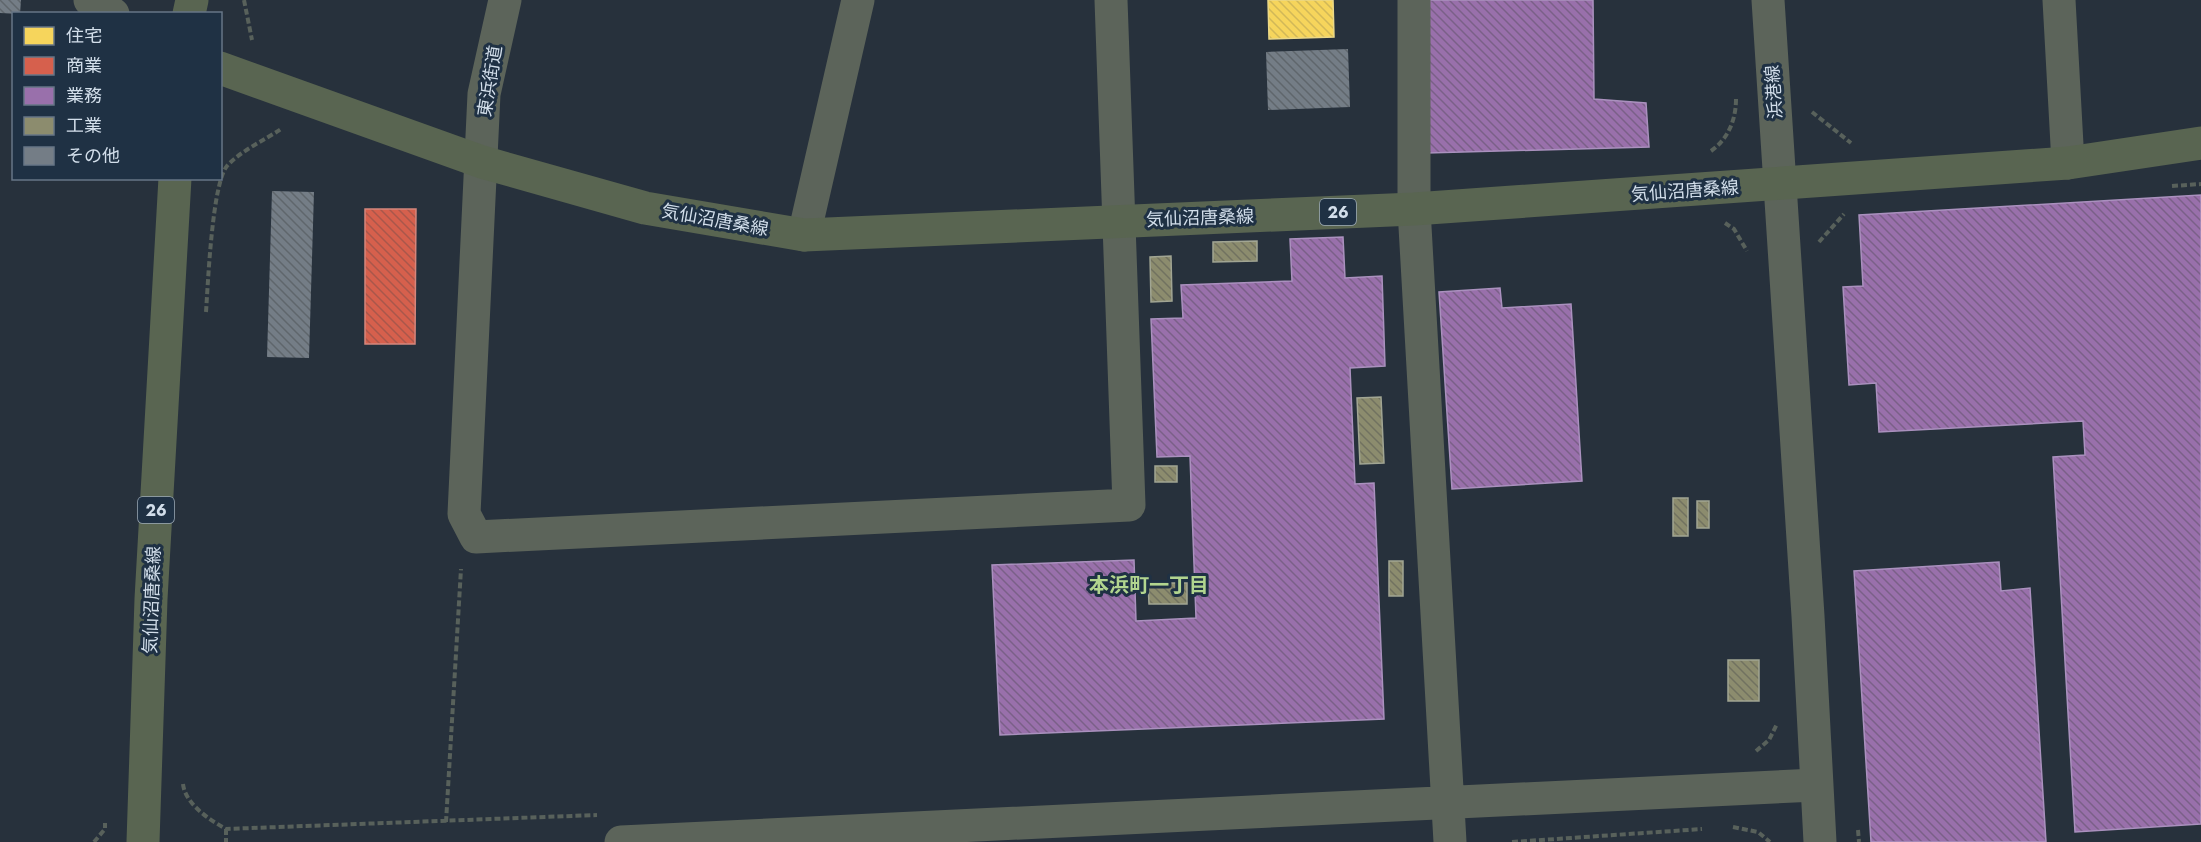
<svg xmlns="http://www.w3.org/2000/svg" width="2201" height="842" viewBox="0 0 2201 842" font-family="Jost,'Noto Sans JP',sans-serif">
	<style>
		.homes { fill: url(#homes-back-hatch); stroke: #ebd887; stroke-width: 1.5 }
		.shops { fill: url(#shops-back-hatch); stroke: #d5867c; stroke-width: 1.5 }
		.offices { fill: url(#offices-back-hatch); stroke: #aa91be; stroke-width: 1.5 }
		.industry { fill: url(#industry-back-hatch); stroke: #a1a593; stroke-width: 1.5 }
		.building { fill: url(#building-back-hatch) }
		.lines { fill: none; stroke-linecap: round; stroke-linejoin: round }
		.path { stroke: #58615b; stroke-width: 4; stroke-dasharray: 6 3; stroke-linecap: butt }
		.minor { stroke: #5c645a; stroke-width: 33 }
		.major { stroke: #596551; stroke-width: 33 }
		.labels { text-anchor: middle; dominant-baseline: central; stroke-width: 6; stroke-linejoin: round; paint-order: stroke }
		.shield { fill: #1f3144; stroke: #9caab8; stroke-width: 1.5 }
		.shield-label { font-size: 16px; font-weight: bold; fill: #d2deea }
		.street-label { font-size: 18px; fill: #d2deea; stroke: #1f3144 }
		.neighbourhood-label { font-size: 20px; font-weight: bold; fill: #b2d58f; stroke: #1f3144 }
	</style>
	<defs>
		<pattern id="homes-back-hatch" width="6" height="6" patternUnits="userSpaceOnUse" patternTransform="scale(1.5)"><rect width="6" height="6" fill="#f6d55c"/><path d="M-1 5l2 2M0 0l6 6M5-1l2 2" fill="none" stroke="#d1b858"/></pattern>
		<pattern id="shops-back-hatch" width="6" height="6" patternUnits="userSpaceOnUse" patternTransform="scale(1.5)"><rect width="6" height="6" fill="#d6604d"/><path d="M-1 5l2 2M0 0l6 6M5-1l2 2" fill="none" stroke="#a9574b"/></pattern>
		<pattern id="offices-back-hatch" width="6" height="6" patternUnits="userSpaceOnUse" patternTransform="scale(1.5)"><rect width="6" height="6" fill="#9970ab"/><path d="M-1 5l2 2M0 0l6 6M5-1l2 2" fill="none" stroke="#7a6088"/></pattern>
		<pattern id="industry-back-hatch" width="6" height="6" patternUnits="userSpaceOnUse" patternTransform="scale(1.5)"><rect width="6" height="6" fill="#8c8c6e"/><path d="M-1 5l2 2M0 0l6 6M5-1l2 2" fill="none" stroke="#717260"/></pattern>
		<pattern id="building-back-hatch" width="6" height="6" patternUnits="userSpaceOnUse" patternTransform="scale(1.5)"><rect width="6" height="6" fill="#747d86"/><path d="M-1 5l2 2M0 0l6 6M5-1l2 2" fill="none" stroke="#5f666c"/></pattern>
	</defs>
	<rect width="100%" height="100%" fill="#27313c"/>
	<path class="homes" d="M 1268,0 L 1333,0 L 1334,37 L 1269,39 Z"/>
	<path class="shops" d="M 365,209 L 416,209 L 415,344 L 365,344 Z"/>
	<path class="offices" d="M 1429,0 L 1593,0 L 1594,99 L 1646,103 L 1649,147 L 1427,153 Z
		M 2201,195 L 2201,824 L 2075,832 L 2053,457 L 2085,455 L 2083,421 L 1879,432 L 1876,383 L 1849,385 L 1843,287 L 1863,286 L 1859,215 Z
		M 1343,237 L 1345,278 L 1382,276 L 1385,366 L 1350,368 L 1355,484 L 1374,483 L 1384,719 L 1000,735 L 992,565 L 1134,560 L 1136,621 L 1196,618 L 1190,456 L 1157,457 L 1151,319 L 1183,318 L 1181,285 L 1292,281 L 1290,239 Z
		M 1500,288 L 1502,308 L 1571,304 L 1582,481 L 1452,489 L 1439,292 Z
		M 1999,562 L 2001,591 L 2030,588 L 2046,842 L 1871,842 L 1854,571 Z"/>
	<path class="industry" d="M 1257,241 L 1257,261 L 1213,262 L 1213,242 Z
		M 1171,256 L 1172,301 L 1151,302 L 1150,257 Z
		M 1381,397 L 1384,463 L 1360,464 L 1357,398 Z
		M 1155,466 L 1177,466 L 1177,482 L 1155,482 Z
		M 1673,498 L 1688,498 L 1688,536 L 1673,536 Z
		M 1697,501 L 1709,501 L 1709,528 L 1697,528 Z
		M 1389,561 L 1403,561 L 1403,596 L 1389,596 Z
		M 1148,583 L 1187,583 L 1187,604 L 1149,604 Z
		M 1728,660 L 1759,660 L 1759,701 L 1728,701 Z"/>
	<path class="building" d="M 0,0 L 21,0 L 20,14 L 0,13 Z
		M 1348,49 L 1350,107 L 1268,110 L 1266,52 Z
		M 272,191 L 314,192 L 309,358 L 267,357 Z"/>
	<g class="lines">
		<path class="path" d="M 244,0 L 252,40
			M 1812,112 L 1851,143
			M 1711,151 C 1728,139 1736,120 1736,99
			M 2172,186 L 2201,184
			M 1725,223 L 1734,229 L 1747,251
			M 1819,242 L 1844,214
			M 206,312 C 208,284 212,184 227,166 C 240,151 265,140 281,129
			M 1756,751 L 1769,740 L 1777,724
			M 183,784 C 185,804 210,820 226,829 L 597,815
			M 446,822 L 461,569
			M 1733,827 L 1758,832 L 1770,842
			M 226,829 L 226,842
			M 1858,830 L 1859,842
			M 94,842 L 105,829 L 105,823
			M 1512,842 L 1702,829"/>
		<path class="minor" d="M 90,0 L 113,14
			M 505,0 L 484,94 L 464,514 L 476,537 L 1129,505 L 1111,0
			M 1414,0 L 1414,209 L 1450,842
			M 1768,0 L 1808,616 L 1820,842
			M 2059,0 L 2068,163
			M 804,235 L 858,0
			M 621,842 L 1816,785"/>
		<path class="major" d="M 189,14 L 192,0
			M 220,68 L 482,162 L 645,208 L 804,235 L 1414,209 L 2068,163 L 2201,143
			M 143,842 L 151,599 L 175,178"/>
	</g>
	<g class="labels">
		<g class="shield">
			<rect x="1320" y="199" width="36" height="26" rx="4.5"/>
			<rect x="138" y="497" width="36" height="26" rx="4.5"/>
		</g>
		<g class="shield-label">
			<text x="1338" y="212">26</text>
			<text x="156" y="510">26</text>
		</g>
		<g class="street-label">
			<text transform="translate(490 81) rotate(-81)">東浜街道</text>
			<text transform="translate(1774 92) rotate(-94)">浜港線</text>
			<text transform="translate(1685 191) rotate(-4)">気仙沼唐桑線</text>
			<text transform="translate(1200 218) rotate(-2)">気仙沼唐桑線</text>
			<text transform="translate(715 220) rotate(10)">気仙沼唐桑線</text>
			<text transform="translate(152 600) rotate(-88)">気仙沼唐桑線</text>
		</g>
		<g class="neighbourhood-label">
			<text x="1149" y="585">本浜町一丁目</text>
		</g>
	</g>
	<rect x="12" y="12" width="210" height="168" fill="#1f3144" stroke="#677686" stroke-width="1.5"/>
	<rect x="24" y="27" width="30" height="18" fill="#f6d55c" stroke="#677686" stroke-width="1.5"/>
	<text x="66" y="42" font-size="18" fill="#d2deea">住宅</text>
	<rect x="24" y="57" width="30" height="18" fill="#d6604d" stroke="#677686" stroke-width="1.5"/>
	<text x="66" y="72" font-size="18" fill="#d2deea">商業</text>
	<rect x="24" y="87" width="30" height="18" fill="#9970ab" stroke="#677686" stroke-width="1.5"/>
	<text x="66" y="102" font-size="18" fill="#d2deea">業務</text>
	<rect x="24" y="117" width="30" height="18" fill="#8c8c6e" stroke="#677686" stroke-width="1.5"/>
	<text x="66" y="132" font-size="18" fill="#d2deea">工業</text>
	<rect x="24" y="147" width="30" height="18" fill="#747d86" stroke="#677686" stroke-width="1.5"/>
	<text x="66" y="162" font-size="18" fill="#d2deea">その他</text>
</svg>
